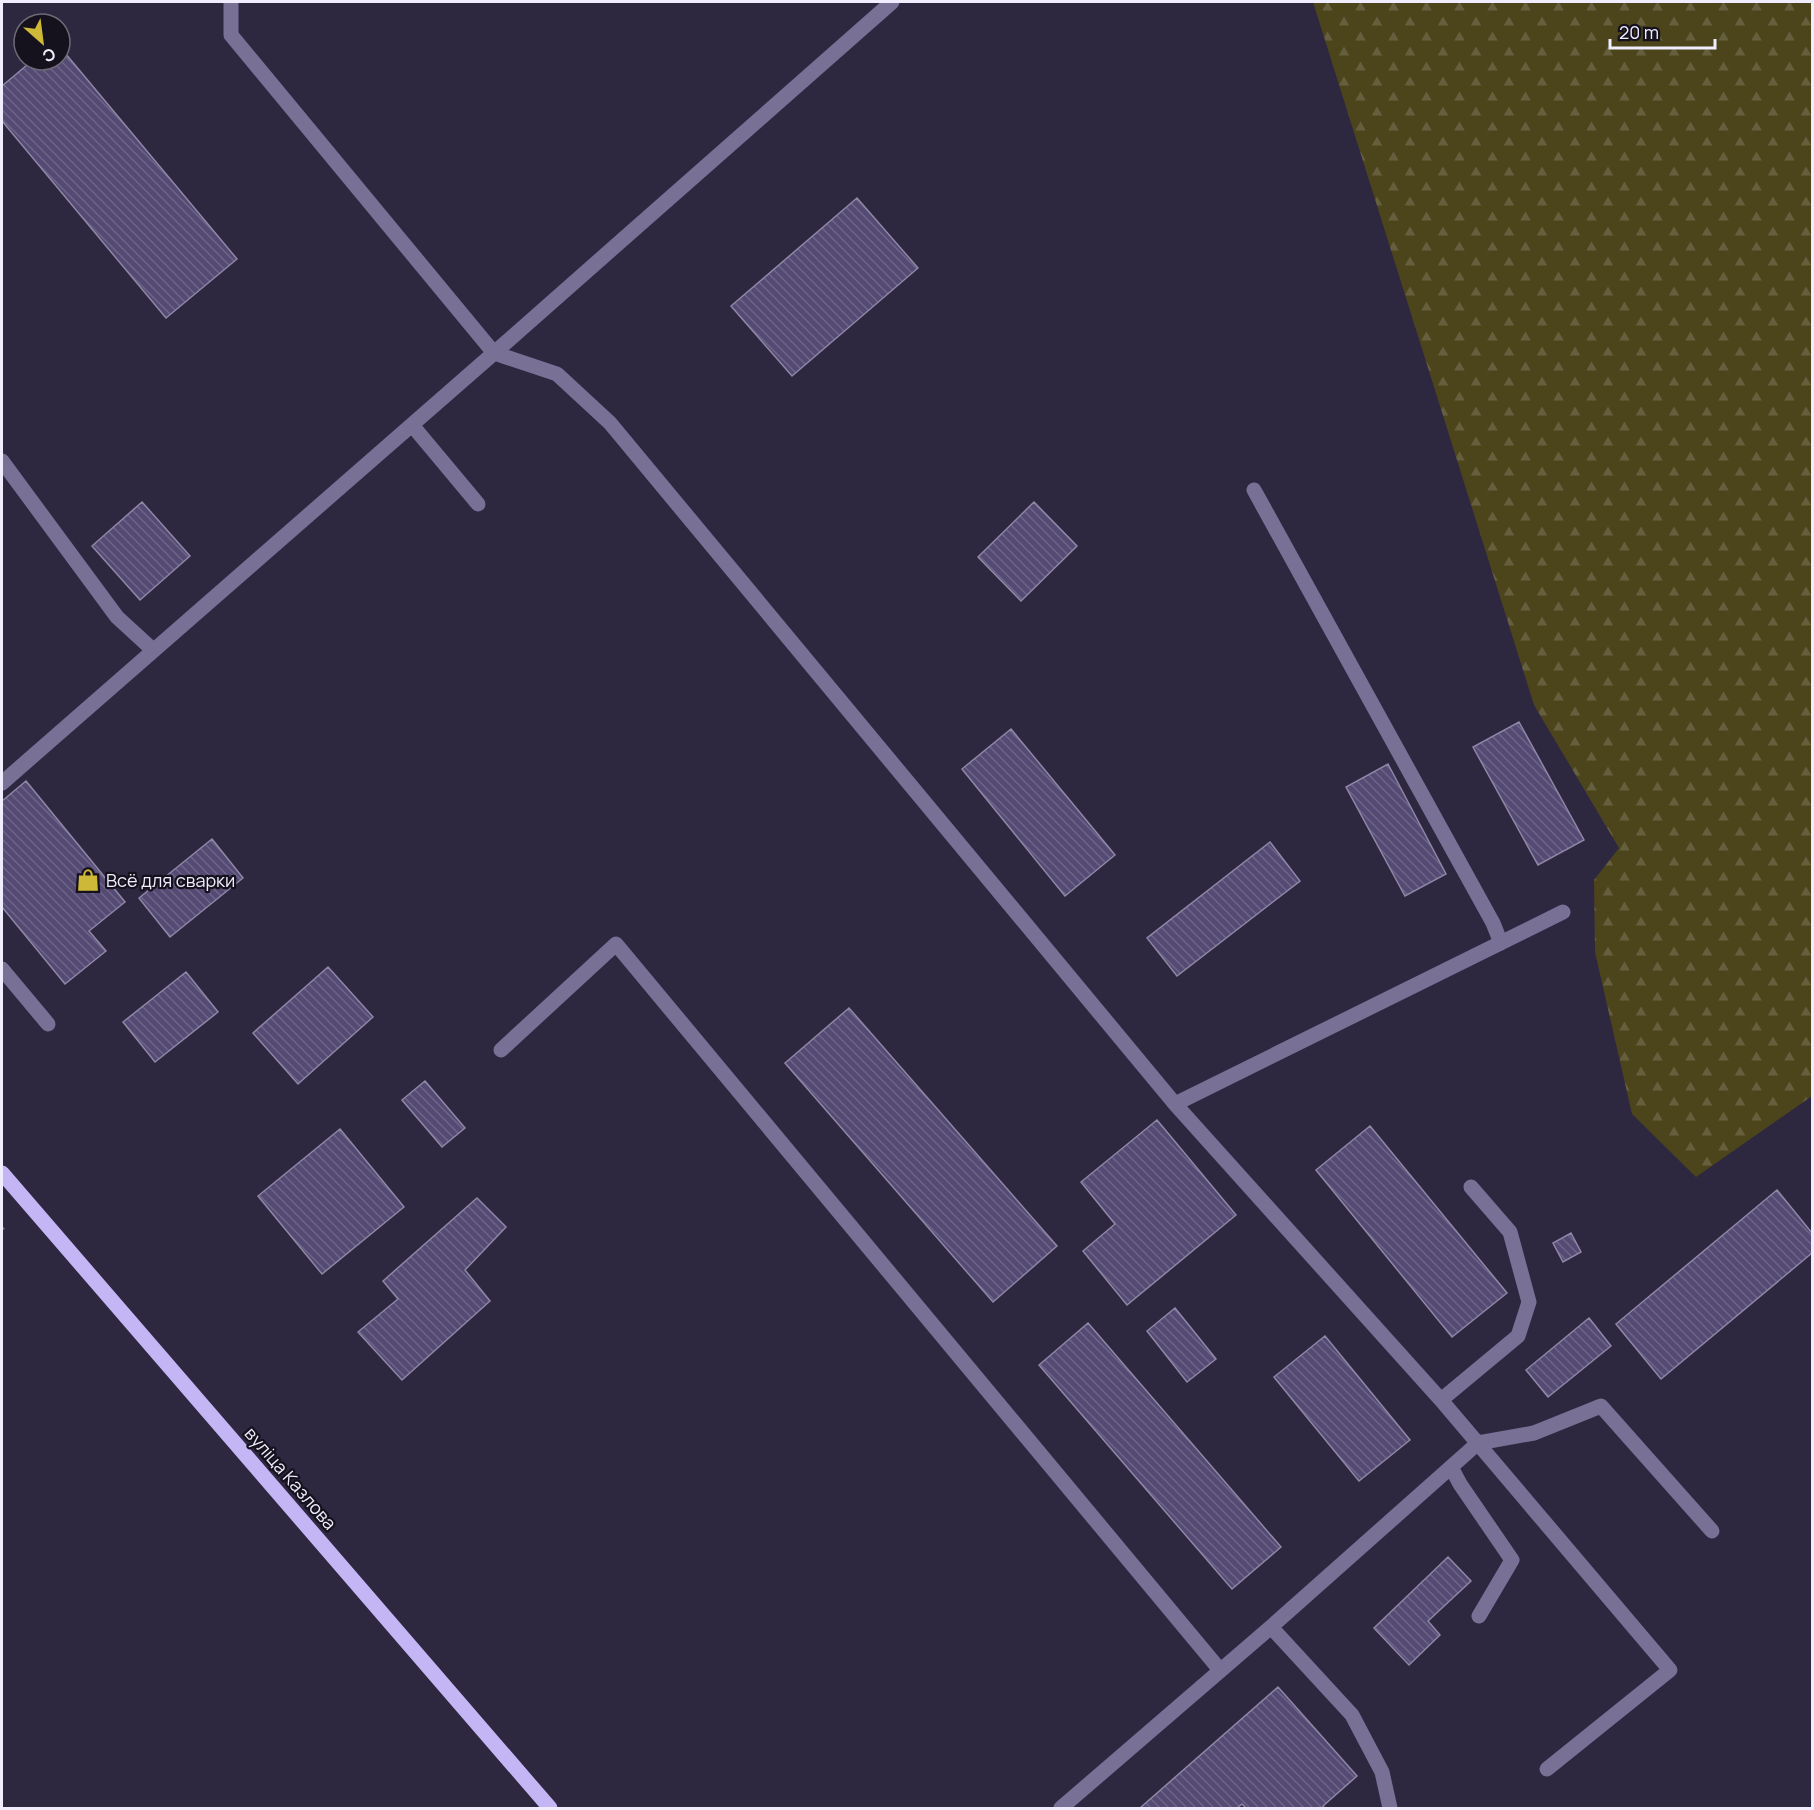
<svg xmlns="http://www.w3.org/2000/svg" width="1814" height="1810" viewBox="0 0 1814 1810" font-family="Manrope,sans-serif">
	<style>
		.forest { fill: url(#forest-firs) }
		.building { fill: url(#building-back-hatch); stroke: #8e88a6; stroke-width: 1.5 }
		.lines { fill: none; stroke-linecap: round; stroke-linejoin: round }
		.path { stroke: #716c83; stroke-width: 4; stroke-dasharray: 3 4.5; stroke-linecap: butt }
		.minor { stroke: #787095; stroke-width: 15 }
		.major { stroke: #c4b6f4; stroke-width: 15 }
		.labels { text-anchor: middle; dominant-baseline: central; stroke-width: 4.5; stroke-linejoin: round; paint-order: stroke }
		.poi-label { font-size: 18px; fill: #f0edfe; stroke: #15121d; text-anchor: start }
		.street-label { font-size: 18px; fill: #f0edfe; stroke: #15121d }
	</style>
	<defs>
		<pattern id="forest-firs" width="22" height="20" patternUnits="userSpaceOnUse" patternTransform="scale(1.5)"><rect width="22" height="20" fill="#4c441b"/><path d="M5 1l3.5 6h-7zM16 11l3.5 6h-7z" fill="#665f3d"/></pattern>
		<pattern id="building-back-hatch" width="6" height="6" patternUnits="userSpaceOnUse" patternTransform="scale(1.5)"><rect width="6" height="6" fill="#544a73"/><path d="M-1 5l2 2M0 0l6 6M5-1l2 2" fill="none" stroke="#6d6488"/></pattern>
	</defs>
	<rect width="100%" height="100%" fill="#2d2740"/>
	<path class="forest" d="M 1313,2 L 1812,2 L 1812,1096 L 1696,1177 L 1632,1114 L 1595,952 L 1594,880 L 1619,848 L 1534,705 Z"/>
	<path class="building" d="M 60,47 L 237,259 L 166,318 L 2,121 L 2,86 L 33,60 L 60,60 Z
		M 857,198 L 918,268 L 792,376 L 731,306 Z
		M 142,502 L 190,556 L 140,600 L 92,546 Z
		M 1034,502 L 1077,546 L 1021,601 L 978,557 Z
		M 1519,722 L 1584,840 L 1538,865 L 1473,747 Z
		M 1011,729 L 1115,855 L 1065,896 L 962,769 Z
		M 1388,764 L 1446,874 L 1405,896 L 1346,787 Z
		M 26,781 L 125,902 L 89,931 L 106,951 L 65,984 L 2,907 L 2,801 Z
		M 212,839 L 243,878 L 170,937 L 139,898 Z
		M 1270,842 L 1300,881 L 1177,976 L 1147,938 Z
		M 328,967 L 373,1017 L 298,1084 L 253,1033 Z
		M 186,972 L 218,1012 L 155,1062 L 123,1022 Z
		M 849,1008 L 1057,1246 L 993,1302 L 785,1063 Z
		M 425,1081 L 465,1128 L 442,1147 L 402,1100 Z
		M 1157,1120 L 1236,1215 L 1127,1305 L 1083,1251 L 1115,1224 L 1081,1182 Z
		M 1370,1126 L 1507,1293 L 1452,1337 L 1316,1170 Z
		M 340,1129 L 404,1207 L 322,1274 L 258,1196 Z
		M 1777,1190 L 1812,1233 L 1812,1253 L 1661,1379 L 1616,1324 Z
		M 477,1198 L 506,1227 L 465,1270 L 490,1301 L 402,1380 L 358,1332 L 398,1299 L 383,1281 Z
		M 1571,1233 L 1581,1252 L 1563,1262 L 1553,1243 Z
		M 1175,1308 L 1216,1359 L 1187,1382 L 1147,1331 Z
		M 1589,1318 L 1611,1346 L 1548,1397 L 1526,1370 Z
		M 1088,1323 L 1281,1547 L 1232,1589 L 1039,1365 Z
		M 1325,1336 L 1410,1440 L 1359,1481 L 1274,1377 Z
		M 1448,1557 L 1471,1581 L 1428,1621 L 1440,1635 L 1409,1665 L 1374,1628 Z
		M 1278,1687 L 1357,1776 L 1323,1806 L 1325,1808 L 1246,1808 L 1242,1804 L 1237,1808 L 1140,1808 Z"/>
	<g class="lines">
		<path class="path" d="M 2,1228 L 3,1230"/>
		<path class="minor" d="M 231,2 L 231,35 L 494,353 L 557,374 L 610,423 L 1175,1104 L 1441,1400 L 1670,1670 L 1547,1769
			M 412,425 L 478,504
			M 2,461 L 117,617 L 153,650
			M 1254,490 L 1493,923 L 1501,943
			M 2,783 L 494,353 L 892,2
			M 2,969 L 48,1024
			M 501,1050 L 616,944 L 1220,1670
			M 1175,1104 L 1563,912
			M 1441,1400 L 1518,1336 L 1529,1302 L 1510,1232 L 1471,1187
			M 1451,1467 L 1460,1484 L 1512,1560 L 1479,1616
			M 1061,1808 L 1271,1627
			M 1390,1808 L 1382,1772 L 1352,1715 L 1271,1627 L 1478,1443 L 1534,1433 L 1601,1406 L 1712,1531"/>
		<path class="major" d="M 2,1173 L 550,1808"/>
	</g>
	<defs>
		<g id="shop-bare" transform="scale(1.8)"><path d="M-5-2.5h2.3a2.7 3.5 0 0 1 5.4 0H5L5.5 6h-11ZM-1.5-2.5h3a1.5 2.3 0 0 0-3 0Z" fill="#ceb837" stroke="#15121d" stroke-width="2.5" paint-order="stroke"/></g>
	</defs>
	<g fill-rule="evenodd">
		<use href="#shop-bare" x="88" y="880"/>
	</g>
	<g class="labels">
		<g class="poi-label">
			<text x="106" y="880">Всё для сварки</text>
		</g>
		<g class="street-label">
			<text transform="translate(291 1478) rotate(49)">вуліца Казлова</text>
		</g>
	</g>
	<rect width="1814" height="1810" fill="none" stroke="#f0edfe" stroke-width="6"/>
	<g transform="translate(42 42) rotate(152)"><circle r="28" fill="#15121d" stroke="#6d6a77" stroke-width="1.5"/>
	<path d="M0-4.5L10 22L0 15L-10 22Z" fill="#ceb837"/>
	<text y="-9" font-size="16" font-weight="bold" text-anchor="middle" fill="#f0edfe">С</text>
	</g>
	<path d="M1610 39v9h105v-9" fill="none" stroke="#f0edfe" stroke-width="3"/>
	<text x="1619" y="39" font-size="18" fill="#f0edfe" stroke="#15121d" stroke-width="4.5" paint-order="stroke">20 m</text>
</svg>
